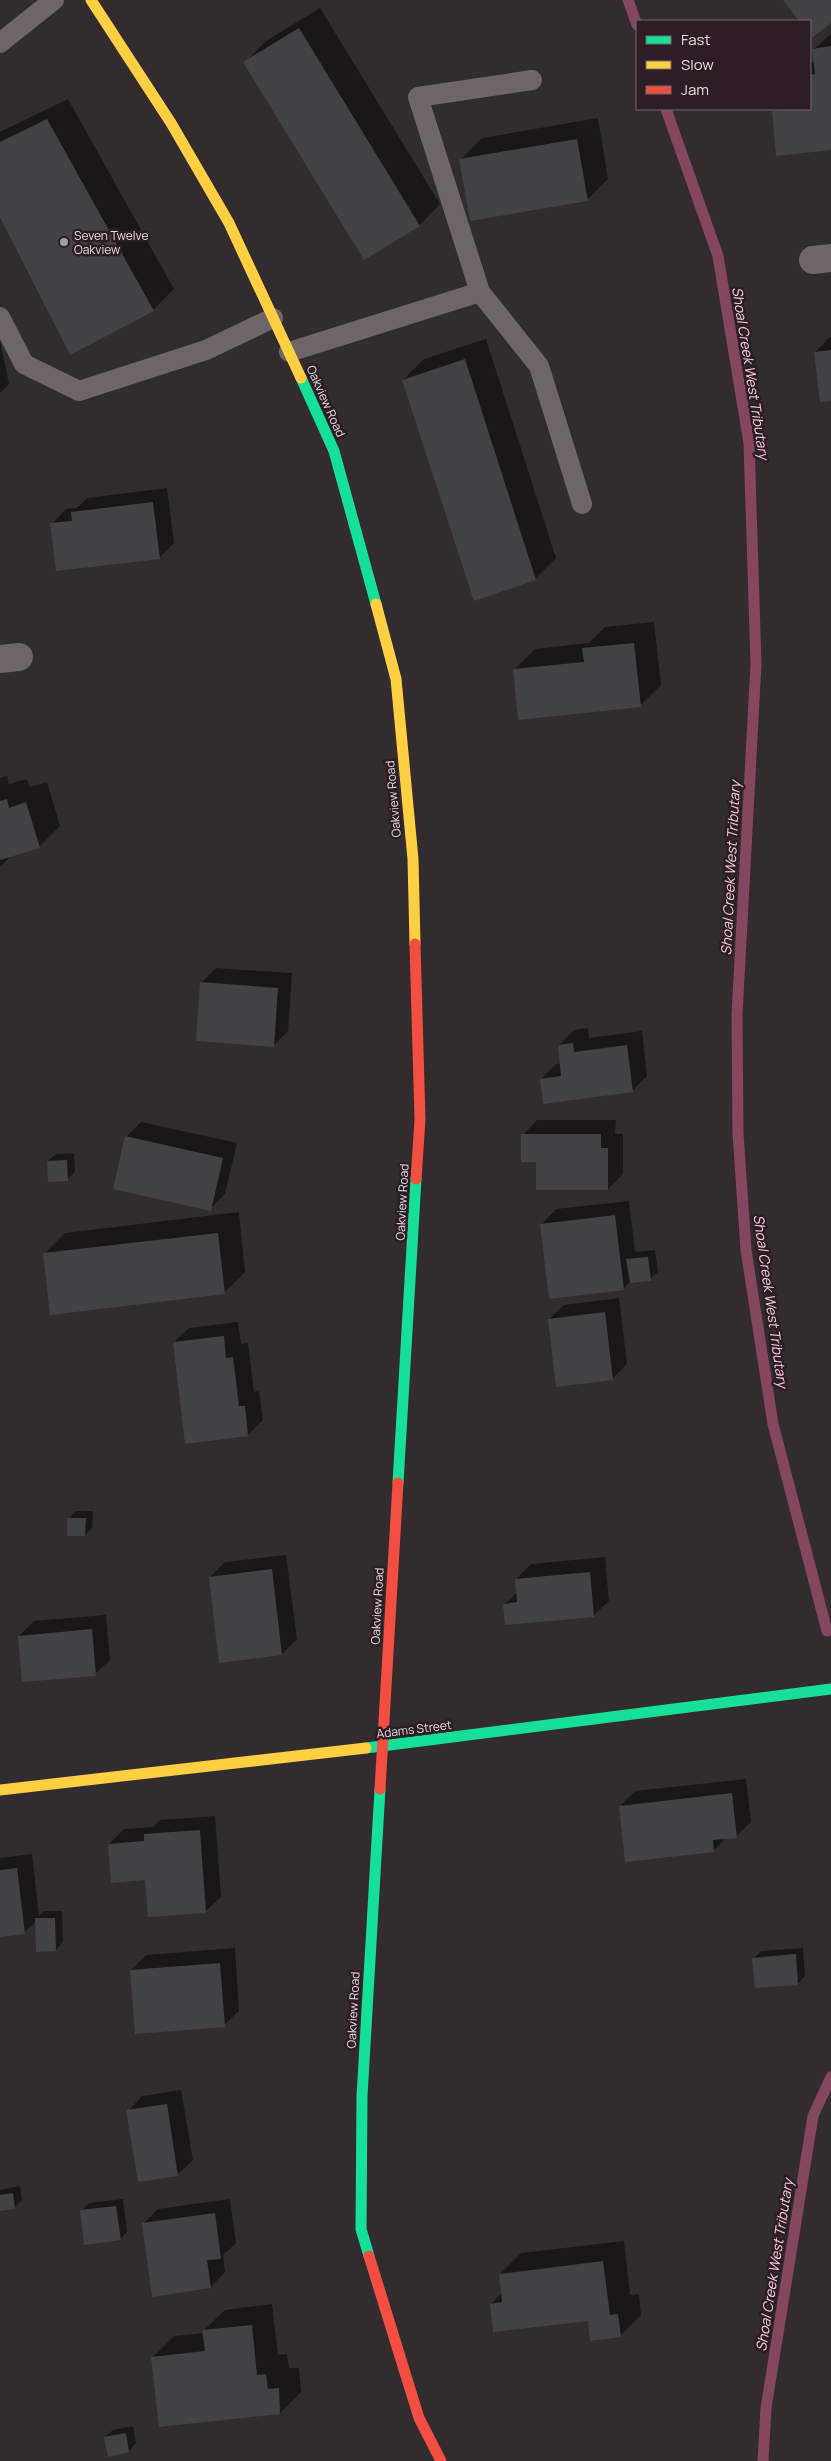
<svg xmlns="http://www.w3.org/2000/svg" width="831" height="2461" viewBox="0 0 831 2461" font-family="Manrope,sans-serif">
	<style>
		.shadow { fill: #0007 }
		.lines { fill: none; stroke-linecap: round; stroke-linejoin: round }
		.stream { stroke: #854661; stroke-width: 11 }
		.building { fill: #424245 }
		.lane { stroke: #6e6569; stroke-width: 20 }
		.street { stroke: #6e6569; stroke-width: 28 }
		.fast { stroke: #16e098; stroke-width: 11 }
		.slow { stroke: #ffcf43; stroke-width: 11 }
		.jam { stroke: #f24e42; stroke-width: 11 }
		.poi-dot { fill: #a59da0; stroke: #2c1e24; stroke-width: 2 }
		.labels { text-anchor: middle; dominant-baseline: central; stroke-width: 5; stroke-linejoin: round; paint-order: stroke }
		.poi-label { font-size: 12px; fill: #e3dadd; stroke: #2c1e24; text-anchor: start }
		.street-label { font-size: 12px; fill: #e3dadd; stroke: #2c1e24 }
		.water-label { font-size: 14px; font-style: italic; fill: #f8cede; stroke: #2c1e24 }
	</style>
	<rect width="100%" height="100%" fill="#322c2e"/>
	<path class="shadow" d="M 785,0 L 831,0 L 831,21 L 812,36 L 810,21 L 801,21 Z
		M 320,8 L 440,204 L 420,225 L 364,258 L 245,62 L 266,41 Z
		M 831,34 L 831,149 L 773,111 L 776,109 L 810,109 L 810,62 L 814,62 L 813,50 Z
		M 68,99 L 174,289 L 153,310 L 70,354 L 0,214 L 0,132 Z
		M 598,118 L 608,179 L 587,200 L 461,159 L 482,138 Z
		M 830,337 L 831,337 L 831,400 L 815,352 Z
		M 486,339 L 556,558 L 535,579 L 403,380 L 424,359 Z
		M 0,341 L 9,384 L 0,393 Z
		M 167,488 L 174,543 L 159,558 L 52,524 L 66,509 L 77,508 L 87,498 Z
		M 654,622 L 661,685 L 640,706 L 514,670 L 535,649 L 589,643 L 605,627 Z
		M 7,776 L 9,784 L 27,779 L 30,787 L 47,782 L 60,826 L 39,847 L 11,856 L 0,867 L 0,778 Z
		M 216,968 L 292,973 L 288,1031 L 273,1046 L 201,983 Z
		M 588,1028 L 589,1038 L 642,1031 L 647,1076 L 632,1091 L 541,1079 L 556,1064 L 561,1064 L 559,1045 L 574,1030 Z
		M 537,1120 L 616,1120 L 615,1134 L 623,1134 L 623,1174 L 608,1189 L 537,1161 L 523,1135 Z
		M 141,1122 L 237,1143 L 225,1194 L 210,1209 L 126,1137 Z
		M 74,1153 L 75,1172 L 67,1180 L 48,1161 L 56,1154 Z
		M 629,1201 L 635,1252 L 655,1250 L 658,1272 L 650,1279 L 630,1282 L 623,1289 L 542,1224 L 556,1209 Z
		M 239,1212 L 245,1272 L 224,1293 L 44,1254 L 65,1233 Z
		M 619,1298 L 627,1364 L 612,1379 L 549,1319 L 564,1305 Z
		M 238,1322 L 241,1344 L 248,1343 L 254,1392 L 259,1391 L 263,1420 L 248,1435 L 174,1342 L 189,1328 Z
		M 76,1511 L 93,1511 L 92,1528 L 85,1535 L 69,1518 Z
		M 286,1555 L 297,1639 L 282,1654 L 220,1662 L 210,1577 L 225,1562 Z
		M 605,1557 L 609,1601 L 594,1615 L 505,1604 L 517,1592 L 516,1579 L 531,1564 Z
		M 106,1615 L 110,1660 L 95,1674 L 19,1636 L 34,1621 Z
		M 746,1779 L 751,1822 L 736,1836 L 727,1837 L 713,1851 L 620,1806 L 635,1791 Z
		M 215,1816 L 221,1897 L 206,1911 L 146,1879 L 109,1844 L 124,1829 L 153,1827 L 160,1820 Z
		M 32,1854 L 39,1916 L 44,1911 L 62,1911 L 63,1942 L 56,1950 L 36,1921 L 24,1933 L 0,1936 L 0,1858 Z
		M 235,1948 L 239,2011 L 224,2025 L 131,1970 L 146,1955 Z
		M 803,1948 L 805,1976 L 798,1984 L 754,1958 L 761,1951 Z
		M 181,2090 L 193,2160 L 178,2174 L 128,2111 L 142,2096 Z
		M 20,2186 L 22,2200 L 14,2208 L 0,2210 L 0,2190 Z
		M 123,2199 L 127,2232 L 120,2239 L 81,2211 L 89,2203 Z
		M 230,2199 L 236,2243 L 223,2255 L 225,2272 L 211,2287 L 143,2224 L 158,2209 Z
		M 624,2241 L 630,2295 L 639,2294 L 641,2315 L 620,2336 L 589,2320 L 491,2304 L 503,2292 L 500,2274 L 521,2253 Z
		M 272,2304 L 278,2355 L 287,2354 L 289,2368 L 299,2368 L 301,2392 L 280,2413 L 153,2357 L 174,2336 L 204,2333 L 204,2330 L 225,2310 Z
		M 133,2426 L 136,2443 L 129,2451 L 109,2455 L 105,2437 L 113,2430 Z"/>
	<g class="lines">
		<path class="stream" d="M 628,0 L 637,25
			M 666,109 L 718,256 L 749,443 L 756,664 L 737,1015 L 738,1133 L 746,1250 L 773,1424 L 827,1631
			M 763,2461 L 766,2408 L 813,2116 L 831,2077"/>
	</g>
	<path class="building" d="M 783,0 L 831,0 L 831,23 L 812,38 L 810,21 L 799,21 Z
		M 299,28 L 420,226 L 364,260 L 243,62 Z
		M 831,46 L 831,150 L 776,156 L 772,111 L 810,109 L 810,75 L 815,74 L 812,49 Z
		M 47,119 L 154,311 L 70,355 L 0,217 L 0,142 Z
		M 577,139 L 588,201 L 470,221 L 459,159 Z
		M 831,350 L 831,401 L 820,402 L 814,352 Z
		M 465,359 L 536,580 L 474,601 L 402,380 Z
		M 153,502 L 160,559 L 56,571 L 50,523 L 72,521 L 71,512 Z
		M 634,643 L 641,707 L 518,720 L 513,669 L 584,662 L 582,648 Z
		M 7,799 L 9,808 L 26,802 L 40,848 L 0,860 L 0,801 Z
		M 200,982 L 278,988 L 274,1047 L 196,1041 Z
		M 573,1043 L 574,1052 L 627,1045 L 633,1092 L 543,1104 L 540,1079 L 561,1076 L 558,1045 Z
		M 521,1134 L 601,1134 L 601,1148 L 608,1148 L 608,1190 L 536,1190 L 536,1162 L 521,1162 Z
		M 125,1136 L 223,1158 L 211,1211 L 113,1189 Z
		M 67,1160 L 68,1181 L 48,1182 L 47,1161 Z
		M 615,1215 L 624,1290 L 549,1299 L 540,1224 Z
		M 218,1233 L 225,1294 L 50,1315 L 43,1253 Z
		M 648,1257 L 651,1281 L 630,1283 L 626,1259 Z
		M 605,1312 L 613,1380 L 556,1387 L 548,1319 Z
		M 224,1336 L 226,1358 L 233,1357 L 239,1406 L 245,1406 L 248,1436 L 185,1444 L 173,1342 Z
		M 67,1518 L 86,1518 L 85,1536 L 67,1536 Z
		M 272,1569 L 282,1655 L 219,1663 L 209,1577 Z
		M 590,1572 L 594,1617 L 505,1625 L 503,1604 L 517,1602 L 515,1579 Z
		M 92,1629 L 96,1676 L 22,1682 L 18,1636 Z
		M 732,1793 L 737,1838 L 713,1840 L 714,1852 L 625,1862 L 619,1806 Z
		M 200,1830 L 206,1913 L 148,1917 L 145,1880 L 111,1883 L 108,1844 L 144,1841 L 144,1834 Z
		M 17,1868 L 25,1934 L 0,1937 L 0,1870 Z
		M 35,1918 L 55,1918 L 56,1951 L 36,1952 Z
		M 796,1954 L 798,1985 L 755,1988 L 752,1958 Z
		M 220,1963 L 225,2027 L 135,2034 L 130,1970 Z
		M 167,2104 L 178,2176 L 138,2182 L 126,2110 Z
		M 13,2193 L 15,2209 L 0,2211 L 0,2195 Z
		M 116,2206 L 121,2240 L 84,2245 L 80,2210 Z
		M 215,2213 L 221,2259 L 207,2260 L 211,2288 L 152,2297 L 142,2223 Z
		M 603,2261 L 610,2315 L 618,2314 L 621,2337 L 590,2341 L 588,2321 L 493,2332 L 490,2304 L 502,2302 L 499,2274 Z
		M 252,2325 L 257,2375 L 266,2374 L 268,2389 L 279,2388 L 280,2414 L 159,2427 L 151,2357 L 205,2351 L 202,2330 Z
		M 126,2433 L 129,2452 L 108,2457 L 104,2437 Z"/>
	<g class="lines">
		<path class="lane" d="M 0,43 L 54,0
			M 480,292 L 539,366 L 582,504
			M 0,317 L 24,364 L 79,391 L 206,350 L 273,318
			M 289,352 L 480,292 L 418,97 L 532,80"/>
		<path class="street" d="M 813,260 L 831,258
			M 0,659 L 19,657"/>
		<path class="fast" d="M 301,378 L 334,451 L 376,604
			M 398,1483 L 416,1179
			M 366,1748 L 831,1689
			M 369,2256 L 361,2229 L 362,2096 L 380,1789"/>
		<path class="slow" d="M 91,0 L 171,123 L 229,223 L 301,378
			M 376,604 L 396,679 L 413,859 L 415,944
			M 0,1790 L 366,1748"/>
		<path class="jam" d="M 415,944 L 420,1120 L 416,1179
			M 380,1789 L 398,1483
			M 369,2256 L 419,2418 L 441,2461"/>
	</g>
	<circle class="poi-dot" cx="64" cy="242" r="5"/>
	<g class="labels">
		<g class="poi-label">
			<text x="74" y="235">Seven Twelve<tspan x="74" dy="14">Oakview</tspan></text>
		</g>
		<g class="street-label">
			<text transform="translate(326 401) rotate(66)">Oakview Road</text>
			<text transform="translate(393 799) rotate(-95)">Oakview Road</text>
			<text transform="translate(402 1202) rotate(-87)">Oakview Road</text>
			<text transform="translate(377 1606) rotate(-87)">Oakview Road</text>
			<text transform="translate(414 1729) rotate(-7)">Adams Street</text>
			<text transform="translate(353 2010) rotate(-87)">Oakview Road</text>
		</g>
		<g class="water-label">
			<text transform="translate(751 373) rotate(81)">Shoal Creek West Tributary</text>
			<text transform="translate(730 868) rotate(-87)">Shoal Creek West Tributary</text>
			<text transform="translate(771 1301) rotate(82)">Shoal Creek West Tributary</text>
			<text transform="translate(774 2265) rotate(-81)">Shoal Creek West Tributary</text>
		</g>
	</g>
	<rect x="636" y="20" width="175" height="90" fill="#2c1e24" stroke="#75696e"/>
	<rect x="646" y="36" width="25" height="8" fill="#16e098" stroke="#75696e"/>
	<text x="681" y="45" font-size="15" fill="#e3dadd">Fast</text>
	<rect x="646" y="61" width="25" height="8" fill="#ffcf43" stroke="#75696e"/>
	<text x="681" y="70" font-size="15" fill="#e3dadd">Slow</text>
	<rect x="646" y="86" width="25" height="8" fill="#f24e42" stroke="#75696e"/>
	<text x="681" y="95" font-size="15" fill="#e3dadd">Jam</text>
</svg>
